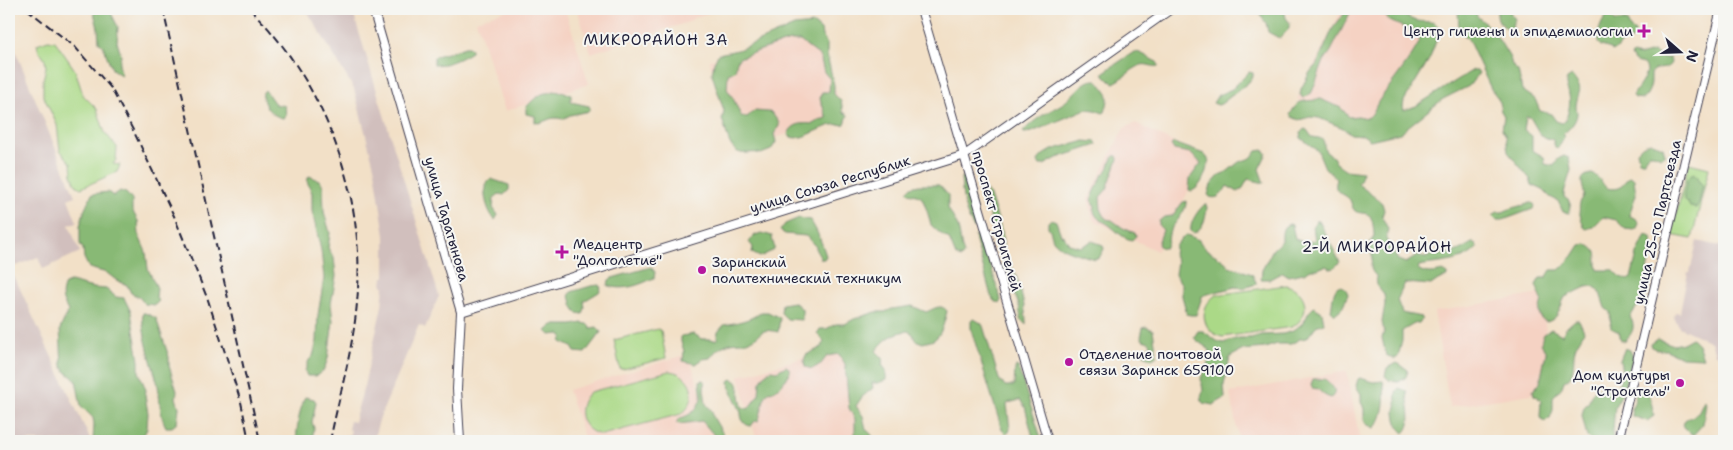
<svg xmlns="http://www.w3.org/2000/svg" width="1733" height="450" viewBox="0 0 1733 450" font-family="'Shantell Sans',sans-serif">
	<style>
		.built { fill: #f5d2c3 }
		.industrial { fill: #d1bfbd }
		.green { fill: #abd987; stroke: #667e61 }
		.forest { fill: #88b974; stroke: #556e58 }
		.lines { fill: none; stroke-linecap: round; stroke-linejoin: round }
		.minor-casing { stroke: #413e50; stroke-width: 10 }
		.minor { stroke: #fff; stroke-width: 8 }
		.rail { stroke: #22223b; stroke-width: 2; stroke-dasharray: 8 4; stroke-linecap: butt }
		.poi-dot { fill: #b5179e; stroke: #f6f6f2; stroke-width: 2 }
		.labels { text-anchor: middle; dominant-baseline: central; stroke-width: 4; stroke-linejoin: round; paint-order: stroke }
		.poi-label { font-size: 14px; fill: #22223b; stroke: #f6f6f2; text-anchor: start }
		.street-label { font-size: 14px; fill: #22223b; stroke: #f6f6f2 }
		.neighbourhood-label { font-size: 15px; letter-spacing: 1px; fill: #22223b; stroke: #f6f6f2 }
	</style>
	<rect width="100%" height="100%" fill="#f6f6f2"/>
	<filter id="ink" filterUnits="userSpaceOnUse"><feTurbulence type="fractalNoise" baseFrequency=".02" numOctaves="2"/><feDisplacementMap in="SourceGraphic" scale="10" xChannelSelector="R" yChannelSelector="G"/><feConvolveMatrix kernelMatrix="1 2 1 2 8 2 1 2 1" color-interpolation-filters="sRGB"/></filter>
	<filter id="wash" filterUnits="userSpaceOnUse"><feTurbulence type="fractalNoise" baseFrequency=".0096" numOctaves="4" result="noise"/><feDisplacementMap in="SourceGraphic" scale="20" xChannelSelector="R" yChannelSelector="G"/><feGaussianBlur stdDeviation="1.12" result="paint"/><feColorMatrix in="noise" values="0 0 0 0 0 0 0 0 0 0 0 0 0 0 0 0 0 1.4 0 .05"/><feComposite in="paint" operator="in"/></filter>
	<g filter="url(#wash)">
		<rect width="100%" height="100%" fill="#f2e0c7"/>
		<path class="built" d="M 510,9 L 565,9 L 589,84 L 505,111 L 476,20 Z
			M 577,9 L 723,9 L 695,17 L 689,22 L 591,53 Z
			M 1342,9 L 1386,9 L 1429,30 L 1375,138 L 1297,99 Z
			M 815,26 L 844,116 L 738,150 L 709,60 Z
			M 1136,123 L 1205,159 L 1157,251 L 1093,220 L 1088,199 L 1124,128 Z
			M 1540,294 L 1556,390 L 1450,407 L 1434,312 Z
			M 841,347 L 868,441 L 757,441 L 739,376 Z
			M 688,354 L 716,441 L 585,441 L 568,390 Z
			M 1347,371 L 1360,441 L 1239,441 L 1230,393 Z"/>
		<path class="industrial" d="M 306,9 L 352,9 L 439,296 L 425,328 L 419,325 L 380,417 L 373,441 L 344,441 L 346,435 L 349,436 L 351,430 L 348,429 L 350,421 L 354,422 L 364,386 L 382,306 L 384,286 L 382,286 L 383,277 L 385,277 L 385,236 L 375,170 L 354,89 Z
			M 9,35 L 75,196 L 68,199 L 77,222 L 69,225 L 80,252 L 43,269 L 38,257 L 19,265 L 9,267 Z
			M 1697,241 L 1724,247 L 1724,356 L 1715,354 L 1711,342 L 1679,327 L 1674,317 L 1675,312 L 1680,313 L 1688,272 L 1690,272 Z
			M 14,276 L 91,441 L 9,441 L 9,277 Z"/>
		<path class="green" d="M 48,40 L 55,41 L 75,70 L 83,95 L 97,109 L 105,133 L 117,147 L 116,160 L 113,164 L 120,165 L 117,172 L 81,188 L 76,185 L 72,175 L 71,163 L 60,150 L 57,125 L 43,95 L 43,80 L 46,67 L 45,60 L 38,49 L 37,44 Z
			M 1689,163 L 1709,168 L 1692,239 L 1671,235 Z
			M 1286,285 C 1308,290 1312,316 1292,327 L 1222,337 C 1201,331 1198,307 1216,295 Z
			M 658,329 L 661,331 L 666,358 L 623,369 L 620,369 L 614,340 Z
			M 669,371 C 693,373 700,401 681,414 L 602,435 C 579,431 574,406 590,392 Z"/>
		<path class="forest" d="M 93,9 L 109,9 L 118,27 L 117,42 L 121,55 L 119,64 L 122,76 L 112,69 L 103,46 L 99,42 L 98,28 Z
			M 1260,9 L 1284,9 L 1286,18 L 1290,23 L 1288,30 L 1281,37 L 1279,38 L 1268,32 L 1266,23 L 1260,15 Z
			M 1348,9 L 1351,10 L 1350,13 L 1331,51 L 1324,61 L 1312,92 L 1304,98 L 1300,95 L 1301,89 L 1310,72 L 1317,64 L 1333,28 Z
			M 1383,9 L 1402,9 L 1406,17 C 1410,18 1414,21 1418,21 C 1428,23 1436,19 1440,30 L 1430,58 L 1404,101 L 1403,107 L 1404,110 L 1416,106 L 1473,70 L 1477,70 L 1479,73 L 1469,86 L 1443,99 L 1400,133 L 1370,140 L 1363,135 L 1351,134 L 1343,128 L 1319,118 L 1310,117 L 1299,120 L 1292,117 L 1290,115 C 1300,96 1304,103 1320,99 L 1341,108 L 1349,117 L 1358,116 L 1367,118 C 1374,115 1375,106 1380,99 C 1394,80 1409,62 1420,41 C 1415,26 1390,26 1385,16 C 1384,14 1384,11 1383,9 Z
			M 1458,9 L 1475,9 L 1477,16 L 1486,24 L 1491,33 L 1496,35 L 1510,58 L 1512,65 L 1518,71 L 1522,90 L 1535,99 L 1540,111 L 1551,114 L 1556,121 L 1562,123 L 1565,121 C 1568,114 1571,104 1569,95 C 1568,88 1564,86 1567,79 L 1572,76 C 1585,93 1578,88 1576,106 C 1576,108 1577,111 1577,114 C 1576,123 1569,129 1563,134 L 1564,137 L 1558,148 L 1555,147 L 1553,140 L 1541,136 L 1530,117 L 1526,117 L 1524,130 L 1532,136 L 1532,150 L 1544,157 L 1545,164 L 1554,166 L 1558,159 L 1564,156 L 1569,158 L 1571,170 L 1564,193 L 1564,197 L 1569,201 L 1571,207 L 1569,213 L 1563,212 L 1558,201 L 1550,197 L 1543,190 L 1532,185 L 1530,179 L 1508,152 L 1506,136 L 1502,129 L 1504,116 L 1501,111 L 1498,98 L 1491,89 L 1468,39 L 1459,30 Z
			M 1497,9 L 1510,9 L 1511,14 L 1515,19 L 1512,25 L 1513,29 L 1510,30 C 1500,25 1496,20 1497,9 Z
			M 1607,16 L 1610,16 L 1615,21 L 1627,21 L 1630,29 L 1635,32 L 1634,40 L 1624,39 L 1618,48 L 1612,51 L 1611,49 L 1601,46 L 1598,43 C 1597,34 1601,21 1607,16 Z
			M 814,24 L 821,30 L 822,36 L 827,44 L 827,55 L 834,85 L 834,94 L 841,101 L 843,112 L 848,115 L 845,124 C 840,125 837,124 833,125 C 822,126 795,146 788,134 C 793,123 802,123 813,124 L 819,120 L 827,118 L 820,99 L 822,92 L 829,92 L 830,79 L 824,72 L 820,56 L 800,41 L 790,41 L 781,44 L 772,46 L 739,58 C 733,67 740,70 728,74 L 727,89 L 733,98 L 741,116 L 747,117 L 754,111 L 769,112 L 772,113 L 779,123 L 779,126 L 774,134 L 776,142 L 771,150 L 761,154 C 753,151 748,154 741,153 C 727,150 727,129 722,120 L 724,111 L 712,74 L 714,62 L 718,54 L 738,50 L 794,26 Z
			M 464,47 L 468,47 L 471,49 L 471,52 C 462,58 444,67 434,64 L 434,57 C 444,53 455,52 464,47 Z
			M 1134,52 C 1143,52 1149,59 1157,62 L 1159,66 C 1152,68 1146,62 1139,66 C 1130,70 1123,79 1114,83 L 1110,81 L 1104,75 L 1104,72 Z
			M 1653,52 L 1665,58 L 1670,58 L 1671,63 C 1665,73 1654,65 1651,73 C 1651,73 1651,81 1651,81 C 1651,87 1648,95 1643,99 L 1635,98 L 1633,96 C 1637,88 1643,83 1645,74 L 1647,73 C 1646,60 1642,66 1634,61 L 1631,56 L 1633,54 L 1639,56 Z
			M 1249,72 L 1253,73 L 1253,76 L 1249,82 L 1221,104 L 1218,105 L 1213,103 L 1218,95 L 1232,89 Z
			M 1097,80 C 1108,93 1111,93 1105,112 L 1103,113 L 1095,110 L 1086,109 L 1032,132 L 1024,133 L 1023,132 C 1034,119 1048,112 1062,104 C 1072,98 1079,85 1089,81 C 1092,80 1095,80 1097,80 Z
			M 265,90 L 275,104 L 285,106 L 286,116 L 283,118 C 271,116 261,104 263,92 Z
			M 554,91 L 571,94 L 571,102 L 589,106 L 590,108 L 589,111 L 570,115 L 563,119 C 549,116 549,121 538,123 L 535,122 L 535,116 L 526,114 L 526,108 C 530,102 536,97 542,94 C 546,92 549,94 554,91 Z
			M 1305,129 L 1307,130 L 1312,137 C 1329,139 1321,141 1326,152 L 1333,157 L 1336,163 L 1346,170 L 1362,172 L 1361,178 L 1358,184 L 1382,203 L 1384,210 L 1382,217 L 1388,229 L 1386,239 L 1398,260 L 1406,263 L 1417,256 L 1426,258 C 1439,250 1435,256 1446,254 C 1456,253 1463,248 1472,243 L 1474,243 L 1478,247 C 1464,264 1438,262 1419,266 L 1418,269 C 1426,275 1434,273 1443,271 L 1448,274 L 1447,277 L 1438,280 L 1431,285 L 1405,283 L 1397,300 L 1402,313 L 1421,317 L 1423,319 L 1419,323 L 1414,324 L 1402,331 L 1402,341 L 1398,357 L 1395,359 L 1386,355 L 1382,338 L 1384,332 L 1382,322 L 1385,304 L 1384,294 L 1377,285 L 1376,276 C 1368,268 1372,265 1372,256 C 1372,252 1370,248 1370,243 L 1374,236 C 1374,231 1373,220 1370,216 C 1367,212 1359,214 1355,211 C 1352,208 1352,204 1350,200 C 1343,191 1332,195 1337,179 L 1325,168 L 1318,151 L 1301,138 L 1300,132 Z
			M 1084,141 L 1096,142 L 1097,145 L 1057,158 L 1044,165 L 1040,165 L 1038,162 C 1042,148 1072,146 1084,141 Z
			M 1650,142 L 1663,147 L 1665,154 L 1661,157 L 1654,154 L 1649,154 L 1644,161 L 1639,161 L 1637,151 L 1642,146 Z
			M 1174,143 L 1204,154 L 1209,160 C 1206,171 1203,186 1192,191 L 1189,190 L 1190,178 L 1201,163 L 1190,153 L 1174,150 L 1171,145 Z
			M 1263,150 L 1267,153 L 1259,169 L 1264,183 L 1248,179 L 1243,188 L 1238,192 L 1227,186 C 1223,193 1219,200 1210,197 L 1208,195 L 1211,185 L 1219,176 L 1224,174 L 1239,162 L 1251,158 L 1257,151 Z
			M 1114,156 L 1117,156 L 1118,159 L 1107,189 L 1100,197 L 1101,209 L 1106,219 L 1112,220 L 1123,228 L 1135,233 L 1136,236 L 1132,240 C 1122,238 1117,231 1109,225 C 1102,220 1099,222 1094,212 L 1095,206 L 1093,205 L 1092,198 L 1094,193 L 1103,174 L 1108,169 L 1112,158 Z
			M 1693,173 L 1698,177 L 1699,182 L 1703,185 L 1699,203 L 1696,208 L 1690,207 L 1688,203 L 1684,200 C 1683,192 1686,187 1687,179 Z
			M 1592,174 C 1606,180 1600,192 1619,188 L 1629,177 L 1632,177 L 1634,179 L 1636,195 L 1629,215 L 1637,220 L 1639,223 L 1637,228 L 1634,230 L 1625,229 L 1616,220 L 1603,217 L 1593,227 L 1586,229 L 1584,227 C 1581,220 1578,210 1580,203 C 1581,200 1583,198 1584,196 C 1585,188 1575,176 1592,174 Z
			M 309,176 L 319,180 L 323,185 L 324,212 L 330,233 L 328,248 L 334,258 L 336,276 L 331,304 L 333,321 L 328,358 L 324,370 L 316,376 L 307,376 L 305,371 L 309,360 L 313,356 L 317,341 L 318,315 L 324,278 L 321,250 L 312,211 L 312,193 L 307,181 Z
			M 961,177 L 964,177 L 968,181 C 970,191 981,221 974,228 C 964,214 962,195 961,177 Z
			M 491,179 L 509,185 L 509,190 L 504,195 L 499,194 L 494,198 L 493,208 L 498,215 L 495,220 C 490,215 486,204 485,196 C 484,192 487,189 486,184 Z
			M 919,185 L 939,185 L 948,195 L 948,208 L 958,227 L 962,248 L 964,254 L 961,258 L 956,256 L 949,239 C 942,235 937,231 931,225 C 930,220 924,200 921,197 C 918,195 912,194 909,193 L 907,191 L 911,187 Z
			M 120,191 L 126,193 L 132,200 L 132,210 L 138,221 L 139,236 L 146,252 L 148,269 L 157,288 L 156,298 L 159,301 L 155,305 L 145,304 L 139,297 L 131,293 L 127,285 L 116,280 L 107,273 L 89,268 L 84,258 L 83,249 L 80,244 L 80,226 L 85,208 L 92,194 L 108,192 L 113,196 Z
			M 986,191 L 989,193 C 995,212 1004,231 1003,251 L 1000,250 C 996,241 984,199 986,191 Z
			M 1186,201 C 1187,211 1176,221 1171,229 C 1167,235 1170,242 1165,248 L 1160,247 L 1158,244 L 1163,230 L 1159,226 L 1159,221 L 1164,217 L 1172,216 L 1183,202 Z
			M 1530,203 L 1533,203 L 1535,206 L 1533,209 L 1503,220 L 1497,220 L 1493,216 L 1497,212 L 1503,212 C 1509,208 1523,206 1530,203 Z
			M 1205,204 L 1207,207 C 1206,217 1204,228 1194,233 L 1191,232 C 1189,223 1198,210 1205,204 Z
			M 799,218 L 810,220 C 817,230 822,243 826,256 L 824,259 L 821,259 L 819,254 L 816,251 L 816,247 L 806,236 L 785,234 L 780,231 L 785,224 Z
			M 1051,219 L 1056,221 L 1061,235 L 1064,236 L 1069,244 L 1081,247 L 1092,241 L 1103,245 L 1104,249 L 1099,258 L 1094,259 C 1081,254 1064,252 1054,241 C 1051,237 1052,232 1048,227 L 1048,222 Z
			M 1316,221 L 1319,221 L 1340,262 L 1333,269 L 1325,266 L 1318,269 L 1311,269 L 1304,273 L 1288,276 L 1283,272 L 1270,279 L 1261,279 L 1262,270 L 1273,249 L 1282,241 C 1282,233 1281,226 1290,224 L 1292,225 L 1295,239 L 1306,243 L 1315,240 L 1313,227 Z
			M 762,233 L 772,236 C 772,242 775,244 774,250 L 760,257 L 752,253 L 753,247 L 749,242 L 755,235 Z
			M 978,235 L 982,238 L 1000,296 L 1001,301 L 999,303 L 994,301 L 991,296 L 976,242 L 975,236 Z
			M 1187,235 L 1199,240 C 1205,253 1222,256 1229,266 L 1252,274 L 1256,282 L 1256,284 L 1244,288 L 1235,287 L 1204,295 L 1202,297 L 1196,315 L 1190,315 L 1187,314 L 1182,296 L 1182,285 L 1175,274 L 1177,262 L 1174,256 L 1175,246 L 1184,236 Z
			M 1646,235 L 1651,237 L 1652,244 L 1643,294 L 1639,304 L 1630,317 C 1636,326 1633,334 1624,341 L 1621,340 L 1619,332 L 1611,328 L 1610,312 L 1605,308 L 1599,290 L 1593,286 L 1586,287 L 1565,297 C 1559,308 1560,318 1547,322 L 1541,319 L 1539,312 L 1542,300 L 1536,285 L 1540,278 L 1546,278 L 1551,270 L 1559,270 L 1573,256 L 1580,245 L 1586,244 C 1601,251 1595,257 1598,270 L 1613,270 L 1620,277 L 1629,280 L 1631,278 L 1637,254 Z
			M 1008,261 C 1017,270 1027,312 1026,325 L 1021,320 L 1019,305 L 1011,286 L 1009,272 L 1006,268 Z
			M 651,267 L 655,272 L 654,278 C 639,285 625,291 608,286 L 609,280 L 612,278 Z
			M 70,282 L 93,288 L 106,289 L 116,297 L 124,298 L 131,312 L 139,361 L 139,372 L 146,390 L 145,396 L 148,413 L 147,428 L 145,433 L 140,438 L 132,441 L 93,441 L 94,424 L 93,418 L 81,406 L 76,380 L 66,372 L 62,366 L 60,329 L 68,311 C 62,300 60,296 65,284 Z
			M 599,285 L 601,288 L 599,292 L 584,301 L 585,308 L 583,314 L 577,313 L 572,305 L 571,299 L 569,297 L 571,292 L 591,286 Z
			M 1338,286 C 1344,286 1346,289 1348,294 L 1342,308 L 1335,314 L 1331,310 C 1333,302 1332,291 1338,286 Z
			M 794,302 L 802,309 L 802,320 L 787,319 L 781,313 L 782,304 Z
			M 912,306 L 926,312 C 934,309 941,303 947,311 C 945,319 942,334 935,339 C 931,342 927,341 923,343 L 915,340 L 913,334 L 908,331 C 894,332 884,340 876,351 L 883,358 L 882,365 L 886,370 L 886,380 L 878,383 L 872,383 L 873,388 L 862,397 L 856,406 L 863,416 L 866,429 L 871,434 L 875,441 L 855,441 L 855,419 L 849,408 L 845,364 L 839,354 L 827,356 L 821,364 L 812,369 L 805,367 L 804,360 L 806,355 L 822,347 L 824,341 L 817,334 L 820,329 L 826,329 L 836,324 L 845,324 L 854,319 L 876,312 L 885,312 L 892,309 Z
			M 1314,307 L 1322,312 L 1324,323 L 1316,326 L 1307,338 L 1300,339 L 1291,344 L 1277,344 L 1265,348 L 1243,350 L 1230,357 L 1224,385 L 1225,398 L 1213,405 L 1203,403 L 1201,397 L 1203,391 L 1201,378 L 1208,363 L 1210,350 L 1196,340 L 1194,337 L 1198,331 L 1203,331 L 1217,341 L 1223,343 L 1239,338 L 1251,338 L 1261,335 L 1283,334 L 1293,331 L 1304,322 L 1309,312 Z
			M 761,312 L 768,312 L 780,318 L 778,332 C 757,327 763,336 749,341 C 745,343 745,342 741,342 C 727,342 718,347 710,358 L 703,359 L 696,364 L 683,361 L 684,351 L 681,342 L 681,336 L 694,334 L 702,339 L 711,339 L 714,340 L 717,339 L 718,332 L 724,325 C 738,322 749,321 761,312 Z
			M 143,313 L 145,313 L 156,318 L 169,357 L 169,366 L 177,391 L 176,398 L 179,407 L 177,423 L 172,427 L 166,427 C 158,412 161,397 157,381 C 153,367 140,326 143,313 Z
			M 974,319 L 981,323 L 983,326 L 999,379 L 1005,386 L 1014,386 L 1015,369 L 1016,366 L 1018,367 L 1042,441 L 1034,441 L 1025,407 L 1020,400 L 1008,403 L 1007,405 L 1010,429 L 1009,432 L 1006,434 L 1002,430 L 971,329 L 971,320 Z
			M 1575,320 L 1579,320 L 1584,331 C 1582,337 1578,341 1576,346 C 1571,358 1578,375 1564,381 L 1562,387 L 1553,397 L 1553,410 L 1550,418 L 1545,421 L 1541,419 L 1540,416 L 1541,400 L 1534,395 L 1533,391 L 1540,382 L 1546,353 L 1541,343 L 1543,335 L 1551,329 L 1562,335 L 1566,328 Z
			M 582,323 L 587,324 L 591,328 L 597,327 L 601,332 L 585,353 L 575,352 L 572,347 L 561,342 L 563,336 L 560,334 L 550,335 L 546,331 L 553,325 L 572,325 Z
			M 1146,327 L 1153,330 L 1157,356 L 1152,359 L 1144,355 L 1145,350 L 1151,344 L 1149,342 L 1143,340 L 1141,337 L 1143,328 Z
			M 1692,338 L 1698,344 L 1703,358 L 1682,357 L 1666,350 L 1660,350 L 1651,347 L 1650,344 L 1657,339 L 1674,345 L 1683,343 Z
			M 1625,348 L 1630,350 L 1633,357 L 1622,394 L 1615,406 L 1612,441 L 1592,441 L 1587,437 L 1582,415 L 1584,407 L 1588,403 L 1592,393 L 1596,389 C 1603,387 1610,391 1617,388 L 1622,373 L 1620,360 Z
			M 1396,363 L 1399,364 L 1408,370 L 1406,377 L 1399,382 L 1389,380 L 1385,376 L 1387,368 Z
			M 786,366 L 790,369 L 790,372 C 785,380 779,392 768,392 C 761,402 763,411 758,421 L 755,421 L 751,426 C 747,425 746,425 744,422 C 740,418 742,414 740,410 C 736,400 731,392 729,382 L 730,380 L 733,379 L 738,383 L 742,407 L 748,409 L 759,394 L 760,382 L 766,373 L 772,370 L 777,371 Z
			M 1360,378 L 1374,382 L 1383,381 C 1386,393 1385,419 1374,428 L 1366,424 L 1364,419 L 1364,409 L 1361,401 L 1361,394 L 1356,386 L 1358,379 Z
			M 1313,379 L 1325,379 C 1331,385 1339,390 1331,398 C 1325,396 1322,394 1318,389 L 1312,388 L 1311,385 Z
			M 703,380 L 705,382 L 704,389 L 706,404 L 712,411 L 713,417 L 725,437 L 725,441 L 710,441 L 714,435 L 702,421 L 680,424 L 676,423 L 680,418 C 690,416 698,409 701,398 C 702,393 700,386 700,381 Z
			M 1644,387 C 1649,392 1653,408 1654,416 L 1647,421 L 1632,416 L 1631,408 L 1634,403 L 1637,391 Z
			M 1399,388 L 1407,391 C 1407,404 1415,423 1404,433 C 1398,429 1395,418 1395,411 C 1395,408 1397,406 1396,403 C 1396,396 1394,393 1399,388 Z
			M 305,397 L 314,399 L 316,402 L 312,422 L 314,428 L 312,441 L 297,441 C 295,434 301,403 305,397 Z
			M 1704,400 L 1706,402 C 1705,410 1704,417 1703,424 L 1693,435 L 1683,427 L 1684,421 L 1689,417 L 1692,417 L 1699,411 Z"/>
	</g>
	<g filter="url(#ink)">
		<g class="lines">
			<g class="minor-casing">
				<path id="minor" d="M 373,9 L 461,312 L 457,389 L 460,441
					M 921,9 L 1048,441
					M 461,312 L 965,155 L 1171,9
					M 1618,441 L 1721,9"/>
			</g>
			<use href="#minor" class="minor"/>
			<path class="rail" d="M 27,9 L 75,47 L 111,88 L 134,132 L 174,216 L 208,300 L 241,402 L 249,441
				M 163,9 L 260,441
				M 250,9 C 326,84 367,197 357,303 C 353,350 339,396 330,441"/>
		</g>
	</g>
	<g class="poi-dot">
		<path d="M1641.5 23.5h5v5h5v5h-5v5h-5v-5h-5v-5h5z"/>
		<path d="M559.5 244.5h5v5h5v5h-5v5h-5v-5h-5v-5h5z"/>
		<circle cx="702" cy="270" r="5"/>
		<circle cx="1069" cy="362" r="5"/>
		<circle cx="1680" cy="383" r="5"/>
	</g>
	<g class="labels">
		<g class="poi-label">
			<text x="1633" y="31" text-anchor="end">Центр гигиены и эпидемиологии</text>
			<text x="573" y="244">Медцентр<tspan x="573" dy="16">"Долголетие"</tspan></text>
			<text x="712" y="262">Заринский<tspan x="712" dy="16">политехнический техникум</tspan></text>
			<text x="1079" y="354">Отделение почтовой<tspan x="1079" dy="16">связи Заринск 659100</tspan></text>
			<text x="1670" y="375" text-anchor="end">Дом культуры<tspan x="1670" dy="16">"Строитель"</tspan></text>
		</g>
		<g class="street-label">
			<text transform="translate(830 184) rotate(-17)">улица Союза Республик</text>
			<text transform="translate(447 219) rotate(74)">улица Таратынова</text>
			<text transform="translate(997 221) rotate(74)">проспект Строителей</text>
			<text transform="translate(1657 222) rotate(-77)">улица 25-го Партсъезда</text>
		</g>
		<g class="neighbourhood-label">
			<text x="656" y="40">МИКРОРАЙОН 3А</text>
			<text x="1377" y="247">2-Й МИКРОРАЙОН</text>
		</g>
	</g>
	<rect width="1733" height="450" fill="none" stroke="#f6f6f2" stroke-width="30"/>
	<g transform="translate(1680 52) rotate(110)" stroke="#f6f6f2" stroke-width="4" paint-order="stroke">
	<path d="M0-4L9 19L0 12L-9 19Z" fill="#22223b"/>
	<text y="-8" font-size="14" font-weight="bold" text-anchor="middle" fill="#22223b">N</text>
	</g>
</svg>
